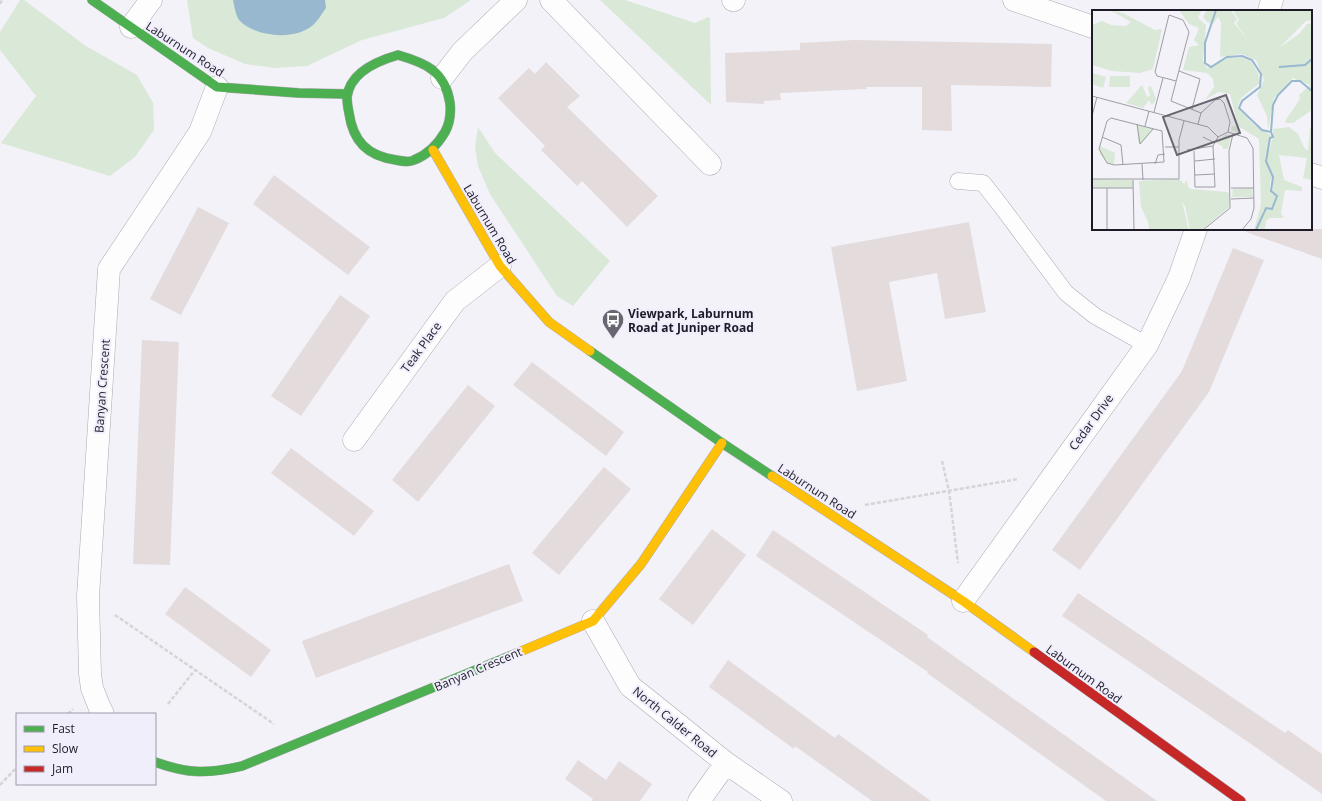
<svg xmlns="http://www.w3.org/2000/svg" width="1322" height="801" viewBox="0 0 1322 801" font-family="'Open Sans',sans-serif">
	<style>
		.green { fill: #dae8d7 }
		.water { fill: #97b8cf }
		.building { fill: #e4dbdc }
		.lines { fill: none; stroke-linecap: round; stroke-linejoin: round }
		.lane-casing { stroke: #aca9b2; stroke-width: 17 }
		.street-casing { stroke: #aca9b2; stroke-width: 23 }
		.fast-casing { stroke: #aca9b2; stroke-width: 10 }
		.slow-casing { stroke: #aca9b2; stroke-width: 10 }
		.jam-casing { stroke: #aca9b2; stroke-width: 10 }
		.path { stroke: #d5d5d7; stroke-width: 2.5; stroke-dasharray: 4 2; stroke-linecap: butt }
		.lane { stroke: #fdfdfe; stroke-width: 16 }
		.street { stroke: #fdfdfe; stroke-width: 22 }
		.fast { stroke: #4caf50; stroke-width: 9 }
		.slow { stroke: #ffc107; stroke-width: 9 }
		.jam { stroke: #c62828; stroke-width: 9 }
		.labels { text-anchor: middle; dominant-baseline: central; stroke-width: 4; stroke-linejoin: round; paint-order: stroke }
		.street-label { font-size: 12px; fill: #1e1a27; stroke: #f1eefc }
		.poi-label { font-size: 12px; font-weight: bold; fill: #1e1a27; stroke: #f1eefc; text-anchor: start }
		.inset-river { fill: none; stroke: #97b8cf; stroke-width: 2 }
		.inset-road { fill: none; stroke: #9e9ca4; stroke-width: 1 }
		.view { fill: #696670; fill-opacity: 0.15; stroke: #696670; stroke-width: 2 }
		.inset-edge { fill: none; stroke: #1e1a27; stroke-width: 2 }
	</style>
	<rect width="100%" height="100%" fill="#f3f2f8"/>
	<path class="green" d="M 20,0 L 24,0 L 86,46 L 137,75 L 153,103 L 154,130 L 135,157 L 110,176 L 1,143 L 36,96 L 0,50 L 0,32 Z
		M 187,0 L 471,0 L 444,18 L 362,40 L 307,66 L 275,68 L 245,64 L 208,48 L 193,38 Z
		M 600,0 L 625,0 L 695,23 L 708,17 L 710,18 L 711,105 Z
		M 478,127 L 495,153 L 610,261 L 573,306 L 557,296 L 490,194 L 478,166 L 475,147 Z"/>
	<path class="water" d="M 233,0 L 325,0 L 326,8 C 322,13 318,21 313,25 C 295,41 256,37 240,21 C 236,17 234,5 233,0 Z"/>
	<path class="building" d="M 854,40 L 1052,44 L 1051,87 L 951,85 L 952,131 L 922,130 L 922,87 L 866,87 L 867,89 L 780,93 L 781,100 L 764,101 L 764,104 L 726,102 L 725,53 L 800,50 L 800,43 Z
		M 546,62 L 580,96 L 567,107 L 658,196 L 627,227 L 582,181 L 577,186 L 541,150 L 545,146 L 498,98 L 529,68 L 535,74 Z
		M 274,175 L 370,247 L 348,275 L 253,204 Z
		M 198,207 L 229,223 L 181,315 L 150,299 Z
		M 969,222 L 986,312 L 945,319 L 937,273 L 889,282 L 907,381 L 857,391 L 831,247 Z
		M 1246,229 L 1322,229 L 1322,259 L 1246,232 Z
		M 1233,248 L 1264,260 L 1209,392 L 1080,570 L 1052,550 L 1182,371 Z
		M 340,295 L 370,316 L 301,416 L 271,396 Z
		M 142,340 L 179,342 L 170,565 L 133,564 Z
		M 532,362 L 624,432 L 606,456 L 513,385 Z
		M 468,385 L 495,406 L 418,502 L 392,480 Z
		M 291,448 L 374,511 L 354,536 L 271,473 Z
		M 604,467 L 631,489 L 559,575 L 532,553 Z
		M 712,529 L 746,555 L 693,625 L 659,599 Z
		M 773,530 L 928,635 L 927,637 L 1157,801 L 1106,801 L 927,673 L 928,672 L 756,556 Z
		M 509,564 L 523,601 L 316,678 L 302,641 Z
		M 185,587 L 271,650 L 251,677 L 165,614 Z
		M 1078,593 L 1285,733 L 1288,730 L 1322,754 L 1322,794 L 1251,744 L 1062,616 Z
		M 728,660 L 835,738 L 838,734 L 931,801 L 872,801 L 795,746 L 794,749 L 709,687 Z
		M 578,760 L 606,780 L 619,761 L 652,784 L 640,801 L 591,801 L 593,799 L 565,779 Z"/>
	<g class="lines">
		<g class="lane-casing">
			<path id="lane" d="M 958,181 L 983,183 L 1001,206 L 1066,293 L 1095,316 L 1147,345"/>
		</g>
		<g class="street-casing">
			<path id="street" d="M 551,0 L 710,164
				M 733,0 L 734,0
				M 1014,0 L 1093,27
				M 1269,11 L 1272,0
				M 131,27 L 151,0
				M 442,78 L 462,52 L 516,0
				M 1311,174 L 1322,178
				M 354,440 L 455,301 L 500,266
				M 963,601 L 1147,345 L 1179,278 L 1196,229
				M 593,621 L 630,686 L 726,763 L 781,801
				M 103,714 L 99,706 L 92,688 L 90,674 L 88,596 L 109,269 L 200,132 L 217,87
				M 699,801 L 726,763"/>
		</g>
		<g class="fast-casing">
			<path id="fast" d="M 92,0 L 217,87 L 299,93 L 347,94
				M 398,55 C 426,63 445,71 450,103 C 451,113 450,123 445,132 C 438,144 427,155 414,160 C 409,163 401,161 396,160 C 367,156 353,141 349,113 C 348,108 347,103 347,97 C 350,72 377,61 398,55 Z
				M 590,351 L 722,443 L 772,476
				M 155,762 C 188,774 208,774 242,766 L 517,653"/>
		</g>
		<g class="slow-casing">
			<path id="slow" d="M 433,150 L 500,266 L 549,322 L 590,351
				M 772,476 L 963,601 L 1034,652
				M 517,653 L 593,621 L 641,564 L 722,443"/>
		</g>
		<g class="jam-casing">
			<path id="jam" d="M 1034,652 L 1241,801"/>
		</g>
		<path class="path" d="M 0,4 L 2,0
			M 942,461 L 949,491 L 958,563
			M 865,505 L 1018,479
			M 115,615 L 274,724
			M 168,704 L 195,670
			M 68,714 L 73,709
			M 0,785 L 17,767"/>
		<use href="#lane" class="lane"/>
		<use href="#street" class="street"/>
		<use href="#fast" class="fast"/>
		<use href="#slow" class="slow"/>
		<use href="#jam" class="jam"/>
	</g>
	<defs>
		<g id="bus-pin" transform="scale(1.15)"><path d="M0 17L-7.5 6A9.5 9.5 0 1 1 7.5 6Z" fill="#696670" stroke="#f1eefc"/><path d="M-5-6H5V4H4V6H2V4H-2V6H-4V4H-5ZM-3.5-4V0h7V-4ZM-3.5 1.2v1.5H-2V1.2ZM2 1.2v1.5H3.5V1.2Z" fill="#fff"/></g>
	</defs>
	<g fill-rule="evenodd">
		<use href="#bus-pin" x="613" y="320"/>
	</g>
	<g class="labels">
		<g class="street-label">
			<text transform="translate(185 49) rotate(33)">Laburnum Road</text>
			<text transform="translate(490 224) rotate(59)">Laburnum Road</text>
			<text transform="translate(421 347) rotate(-54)">Teak Place</text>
			<text transform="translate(102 386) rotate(-86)">Banyan Crescent</text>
			<text transform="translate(1091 422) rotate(-54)">Cedar Drive</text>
			<text transform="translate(817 491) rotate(33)">Laburnum Road</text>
			<text transform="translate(478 669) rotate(-23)">Banyan Crescent</text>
			<text transform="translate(1084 674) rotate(36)">Laburnum Road</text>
			<text transform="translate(675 722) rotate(39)">North Calder Road</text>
		</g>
		<g class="poi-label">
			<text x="628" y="313">Viewpark, Laburnum<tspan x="628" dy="14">Road at Juniper Road</tspan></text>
		</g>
	</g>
	<g transform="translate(1092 10)">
		<rect width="220" height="220" fill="#f3f2f8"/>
		<path d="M 18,0 L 31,3 L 63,20 L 70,19 L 61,59 L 48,63 L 20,61 L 0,55 L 0,15 L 10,11 L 19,15 L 34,16 L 39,12 ZM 87,0 L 109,1 L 106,8 L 114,15 L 111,50 L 115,58 L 136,48 L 150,48 L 159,51 L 166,63 L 168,73 L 149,88 L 145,98 L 162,115 L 180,126 L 177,128 L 177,140 L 174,142 L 173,150 L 180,167 L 178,172 L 178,182 L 184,186 L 180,199 L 174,197 L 171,201 L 168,211 L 169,212 L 174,198 L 180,200 L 186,186 L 180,183 L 181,167 L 174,151 L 181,127 L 181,119 L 197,117 L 206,124 L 213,139 L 216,140 L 218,118 L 220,118 L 220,170 L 211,168 L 215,148 L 187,145 L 192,170 L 210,177 L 210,181 L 193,180 L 189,203 L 192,208 L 178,208 L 174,211 L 173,220 L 162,220 L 169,194 L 167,129 L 146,116 L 147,123 L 139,120 L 140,116 L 146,116 L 138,84 L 126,82 L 113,90 L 122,77 L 121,69 L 115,63 L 91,60 L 97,37 L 107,35 L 102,30 L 107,18 L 97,14 ZM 115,0 L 139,0 L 145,9 L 142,13 L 155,29 L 144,13 L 147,10 L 141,0 L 220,0 L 220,10 L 214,11 L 188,37 L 207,24 L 215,14 L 220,13 L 220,100 L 201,113 L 194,113 L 193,111 L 208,89 L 207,85 L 218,75 L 201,68 L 182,88 L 176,120 L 175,106 L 165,85 L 172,70 L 164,50 L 149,44 L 128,47 L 129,12 L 126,7 L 121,14 L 115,12 L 111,7 ZM 0,63 L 14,67 L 11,78 L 0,74 ZM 18,66 L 38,66 L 38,77 L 17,77 ZM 50,75 L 55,87 L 58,86 L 56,77 L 59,76 L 64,89 L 62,93 L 60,95 L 57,90 L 51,98 L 34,93 ZM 45,114 L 61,119 L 49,134 L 46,132 ZM 134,124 L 139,126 L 136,139 L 131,139 L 130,136 L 124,133 ZM 8,136 L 23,143 L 22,155 L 15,153 L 8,144 ZM 0,169 L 41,170 L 41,178 L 0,178 ZM 87,169 L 92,174 L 95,170 L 96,177 L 99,179 L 135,182 L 138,184 L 137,197 L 110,220 L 98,220 L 93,196 L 90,192 L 97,220 L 57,220 L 56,212 L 49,197 L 47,171 ZM 160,178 L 161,187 L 140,187 L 141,179 Z" fill="#dae8d7"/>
		<path class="inset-river" d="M 124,0 L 113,33 L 113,53 L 119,57 L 135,47 L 150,46 L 160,50 L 169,64 L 168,77 L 150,91 L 147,98 L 170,120 L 179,122 L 181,95 L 186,85 L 200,71 L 208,71 L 220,81M 187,57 L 213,55 L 220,49M 164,220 L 174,198 L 180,199 L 185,186 L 179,181 L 181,167 L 174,151 L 178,128 L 181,127 L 179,122"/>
		<path class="inset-road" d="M 87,61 L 108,69 L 100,99M 84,71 L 65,66 L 63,62 L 77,5 L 91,10 L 97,22 L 79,91 L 109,103M 0,86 L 116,117 L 126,127 L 136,122 L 155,128 L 161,138 L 162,198 L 159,209 L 150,220M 62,102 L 71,68M 0,106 L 5,87M 19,108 L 70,121 L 72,152 L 22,155 L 15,153 L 7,139 L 15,111 ZM 45,114 L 48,134 L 61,119M 106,114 L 109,103 L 123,90 L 128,89 L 132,93 L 138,112 L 136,122M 53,116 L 57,101M 10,127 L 29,135 L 31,155M 111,127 L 123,133M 73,137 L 87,137M 95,140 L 121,136M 102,141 L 103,177 L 123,177 L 121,136 L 126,127M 103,151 L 123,149M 50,154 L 51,170M 63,154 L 66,145 L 73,144M 103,165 L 123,164M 0,169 L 87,169 L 87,130 L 92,111M 41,170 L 42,220M 0,178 L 41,178M 15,178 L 15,220M 139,178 L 162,178M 139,189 L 162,188M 111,220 L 138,198 L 137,141 L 141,124"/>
		<path class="view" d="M 134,85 L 148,123 L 85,145 L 71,107 Z"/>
		<rect width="220" height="220" class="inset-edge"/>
	</g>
	<rect x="16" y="713" width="140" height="72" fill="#f1eefc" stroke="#9d99a7"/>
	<rect x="24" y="726" width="20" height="6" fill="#4caf50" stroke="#9d99a7"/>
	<text x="52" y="733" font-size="12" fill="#1e1a27">Fast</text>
	<rect x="24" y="746" width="20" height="6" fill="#ffc107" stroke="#9d99a7"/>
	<text x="52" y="753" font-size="12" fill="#1e1a27">Slow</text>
	<rect x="24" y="766" width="20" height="6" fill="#c62828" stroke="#9d99a7"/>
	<text x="52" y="773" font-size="12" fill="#1e1a27">Jam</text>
</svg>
